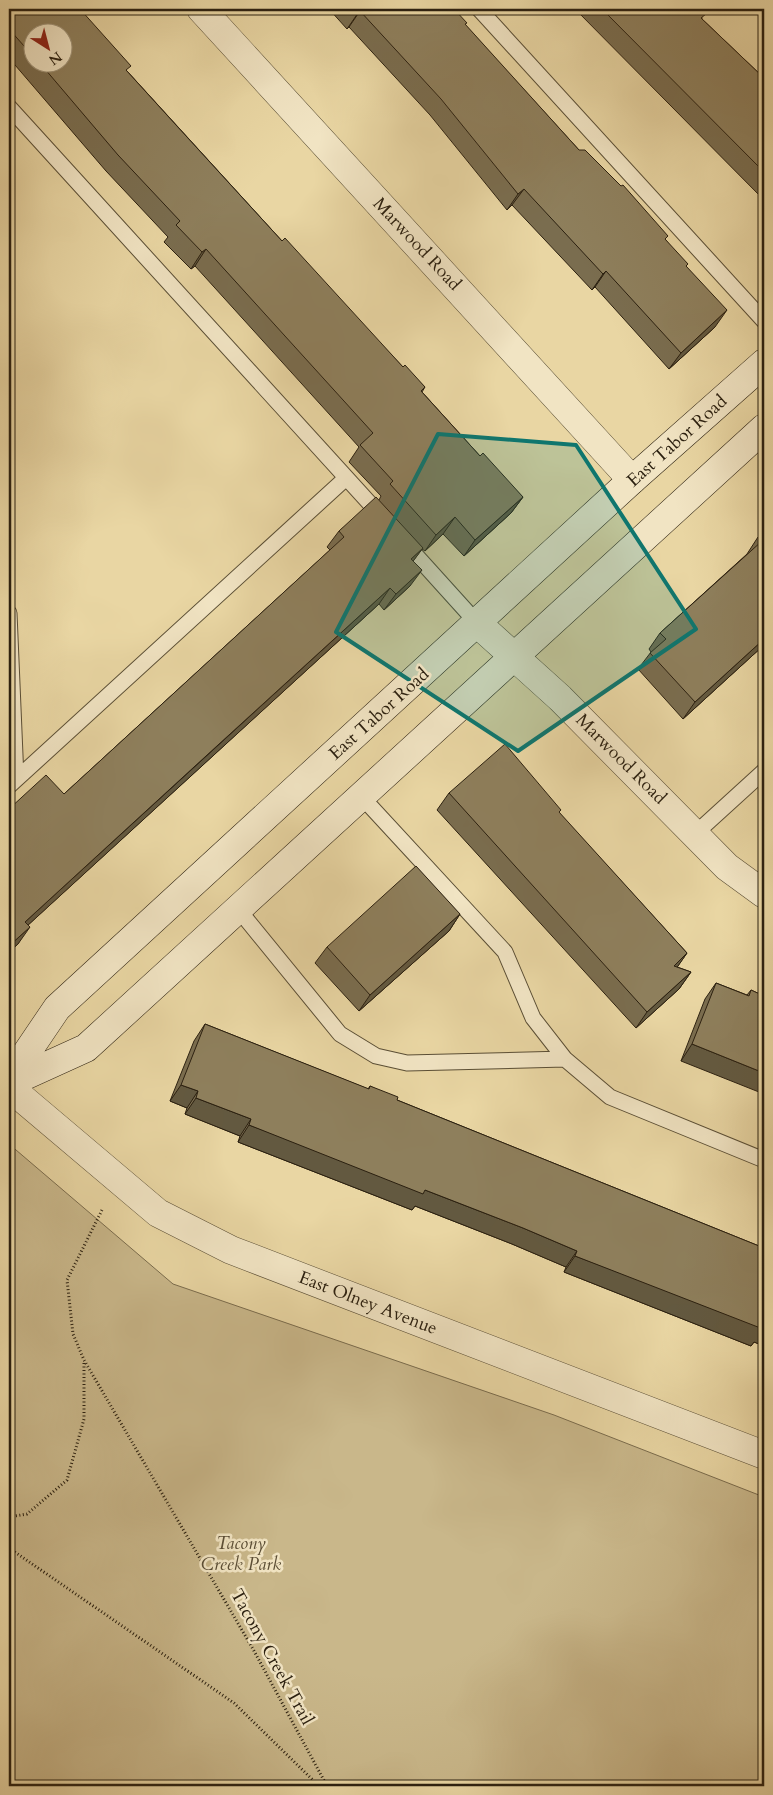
<svg xmlns="http://www.w3.org/2000/svg" width="773" height="1795" viewBox="0 0 773 1795" font-family="Cardo,serif">
	<style>
		.green { fill: #c9b78a; stroke: #7a6c4d }
		.lines { fill: none; stroke-linecap: round; stroke-linejoin: round }
		.lane-casing { stroke: #5a4e35; stroke-width: 17 }
		.street-casing { stroke: #5a4e35; stroke-width: 29 }
		.secondary-casing { stroke: #2b2010; stroke-width: 29 }
		.path { stroke: #2b2010; stroke-width: 3; stroke-dasharray: 1 2.5; stroke-linecap: butt }
		.lane { stroke: #f1e4c3; stroke-width: 15 }
		.street { stroke: #f1e4c3; stroke-width: 28 }
		.secondary { stroke: #f1e4c3; stroke-width: 28 }
		.wall { fill: #7a6d4f; stroke: #2b2010; fill-rule: evenodd }
		.shaded-wall { fill: #635940; stroke: #2b2010 }
		.building { fill: #8e7f5c; stroke: #2b2010 }
		.marked { fill: #0f766e; fill-opacity: 0.2; stroke: #0f766e; stroke-width: 4; stroke-linejoin: round }
		.labels { text-anchor: middle; dominant-baseline: central; stroke-width: 5; stroke-linejoin: round; paint-order: stroke }
		.street-label { font-size: 18px; fill: #2b2010; stroke: #f1e4c3 }
		.park-label { font-size: 18px; font-style: italic; fill: #5a4d35; stroke: #f1e4c3 }
	</style>
	<rect width="100%" height="100%" fill="#e9d6a3"/>
	<filter id="stains"><feTurbulence type="fractalNoise" baseFrequency=".004" numOctaves="4"/><feColorMatrix values="0 0 0 0 .2 0 0 0 0 .09 0 0 0 0 .02 0 0 0 .5 -.17"/></filter>
	<radialGradient id="worn" r=".72"><stop offset=".6" stop-color="#630" stop-opacity="0"/><stop offset="1" stop-color="#630" stop-opacity=".3"/></radialGradient>
	<path class="green" d="M 9,1144 L 173,1284 L 554,1415 L 764,1497 L 764,1786 L 9,1786 Z"/>
	<g class="lines">
		<g class="lane-casing">
			<path id="lane" d="M 479,9 L 764,321
				M 9,107 L 383,518
				M 403,541 L 478,624
				M 9,613 L 16,779
				M 9,786 L 346,478
				M 361,796 L 505,952 L 533,1018 L 565,1059 L 610,1097 L 764,1160
				M 696,833 L 764,771
				M 238,909 L 340,1034 L 376,1056 L 407,1063 L 565,1059"/>
		</g>
		<g class="street-casing">
			<path id="street" d="M 201,9 L 632,480
				M 478,624 L 560,698 L 727,867 L 764,894
				M 9,1087 L 158,1213 L 231,1250 L 764,1455"/>
		</g>
		<g class="secondary-casing">
			<path id="secondary" d="M 9,1079 L 57,1008 L 632,480 L 764,363
				M 9,1083 L 86,1048 L 764,428"/>
		</g>
		<path class="path" d="M 102,1210 L 67,1280 L 73,1334 L 84,1360 L 253,1649 L 327,1786
			M 9,1517 L 27,1514 L 67,1480 L 84,1419 L 84,1361
			M 9,1548 L 234,1703 L 319,1786"/>
		<use href="#lane" class="lane"/>
		<use href="#street" class="street"/>
		<use href="#secondary" class="secondary"/>
	</g>
	<path class="wall" d="M 9,9 L 127,71 L 282,241 L 403,367 L 425,387 L 422,392 L 480,456 L 523,497 L 511,513 L 464,556 L 443,534 L 425,551 L 422,549 L 413,561 L 410,586 L 384,610 L 379,604 L 206,762 L 28,925 L 18,944 L 9,952 L 9,809 L 64,794 L 330,550 L 327,547 L 339,531 L 379,500 L 381,496 L 349,462 L 359,447 L 195,266 L 191,269 L 164,242 L 168,237 L 106,171 L 9,58 ZM 32,32 L 62,62 L 32,62 Z
		M 329,9 L 454,9 L 465,25 L 579,150 L 665,239 L 686,267 L 715,327 L 669,369 L 595,287 L 592,290 L 512,205 L 507,210 L 430,115 L 349,27 L 347,29 Z
		M 575,9 L 701,9 L 702,19 L 764,78 L 764,200 Z
		M 764,532 L 764,645 L 683,719 L 638,669 L 651,652 L 649,649 L 660,633 L 747,554 L 758,537 Z
		M 449,793 L 559,813 L 687,953 L 677,967 L 691,972 L 679,989 L 636,1028 L 437,810 Z
		M 460,914 L 449,931 L 359,1011 L 315,963 L 327,947 Z
		M 716,983 L 747,995 L 751,990 L 764,996 L 681,1061 L 705,999 Z
		M 205,1024 L 368,1089 L 370,1086 L 397,1100 L 764,1248 L 764,1346 L 754,1342 L 751,1346 L 564,1272 L 566,1267 L 512,1244 L 415,1206 L 412,1210 L 238,1142 L 240,1136 L 185,1114 L 187,1108 L 170,1101 L 194,1041 Z"/>
	<path class="shaded-wall" d="M 360,11 L 349,27 L 347,29 L 358,13 Z
		M 524,189 L 512,205 L 507,210 L 518,194 Z
		M 206,249 L 195,266 L 191,269 L 202,252 Z
		M 606,271 L 595,287 L 592,290 L 603,274 Z
		M 727,310 L 715,327 L 669,369 L 681,353 Z
		M 523,497 L 511,513 L 464,556 L 475,540 Z
		M 455,517 L 443,534 L 425,551 L 436,535 Z
		M 423,548 L 411,564 L 411,559 Z
		M 422,570 L 410,586 L 384,610 L 396,594 Z
		M 390,588 L 379,604 L 14,938 L 25,922 Z
		M 764,639 L 764,645 L 683,719 L 695,702 Z
		M 460,914 L 449,931 L 359,1011 L 370,995 Z
		M 30,927 L 18,944 L 9,952 L 9,946 Z
		M 687,953 L 676,969 L 674,966 Z
		M 691,972 L 679,989 L 636,1028 L 647,1012 Z
		M 692,1044 L 764,1073 L 764,1094 L 681,1061 Z
		M 181,1085 L 198,1091 L 187,1108 L 170,1101 Z
		M 196,1098 L 251,1119 L 240,1136 L 185,1114 Z
		M 249,1125 L 425,1190 L 523,1228 L 577,1251 L 566,1267 L 512,1244 L 415,1206 L 412,1210 L 238,1142 Z
		M 575,1256 L 764,1326 L 764,1346 L 754,1342 L 751,1346 L 564,1272 Z"/>
	<path class="building" d="M 9,9 L 80,9 L 131,66 L 126,70 L 176,125 L 282,241 L 285,238 L 403,367 L 405,365 L 425,387 L 421,391 L 480,456 L 483,453 L 523,497 L 475,540 L 455,517 L 436,535 L 390,484 L 393,481 L 360,445 L 373,433 L 206,249 L 202,252 L 176,225 L 180,221 L 118,155 L 39,62 L 62,62 L 62,32 L 32,32 L 32,55 L 9,29 Z
		M 354,9 L 454,9 L 467,23 L 465,24 L 579,150 L 585,150 L 621,186 L 623,185 L 668,236 L 665,239 L 688,264 L 686,266 L 727,310 L 681,353 L 606,271 L 603,274 L 524,189 L 518,194 L 441,99 L 360,11 L 358,13 Z
		M 602,9 L 701,9 L 706,14 L 701,18 L 764,78 L 764,172 Z
		M 376,497 L 423,548 L 411,559 L 422,570 L 396,594 L 390,588 L 218,745 L 25,922 L 30,927 L 9,946 L 9,809 L 46,775 L 64,794 L 344,537 L 339,531 Z
		M 764,532 L 764,639 L 695,702 L 650,653 L 666,639 L 660,633 L 762,541 L 758,537 Z
		M 505,744 L 561,810 L 559,812 L 687,953 L 674,966 L 691,972 L 647,1012 L 449,793 Z
		M 416,866 L 460,914 L 370,995 L 327,947 Z
		M 716,983 L 749,996 L 751,990 L 764,996 L 764,1073 L 692,1044 Z
		M 205,1024 L 369,1089 L 370,1086 L 398,1097 L 397,1100 L 764,1248 L 764,1326 L 763,1329 L 575,1256 L 577,1251 L 523,1228 L 425,1190 L 423,1194 L 249,1125 L 251,1119 L 196,1098 L 198,1091 L 181,1085 Z"/>
	<path class="marked" d="M 438,434 L 576,445 L 696,629 L 518,751 L 336,632 Z"/>
	<g class="labels">
		<g class="street-label">
			<text transform="translate(417 244) rotate(47)">Marwood Road</text>
			<text transform="translate(677 441) rotate(-42)">East Tabor Road</text>
			<text transform="translate(379 714) rotate(-42)">East Tabor Road</text>
			<text transform="translate(621 759) rotate(45)">Marwood Road</text>
			<text transform="translate(368 1303) rotate(21)">East Olney Avenue</text>
			<text transform="translate(272 1657) rotate(61)">Tacony Creek Trail</text>
		</g>
		<g class="park-label">
			<text x="241" y="1543">Tacony<tspan x="241" dy="21">Creek Park</tspan></text>
		</g>
	</g>
	<rect width="773" height="1795" fill="none" stroke="#e9d6a3" stroke-width="30"/>
	<rect x="10" y="10" width="753" height="1775" fill="none" stroke="#2b2010" stroke-width="2.5"/>
	<rect x="15" y="15" width="743" height="1765" fill="none" stroke="#2b2010"/>
	<g transform="translate(48 48) rotate(144)"><circle r="24" fill="#f1e4c3" stroke="#a2967b"/>
	<path d="M0-4L9 19L0 12L-9 19Z" fill="#8f2418"/>
	<text y="-8" font-size="14" font-weight="bold" text-anchor="middle" fill="#2b2010">N</text>
	</g>
	<rect width="100%" height="100%" filter="url(#stains)"/>
	<rect width="100%" height="100%" fill="url(#worn)"/>
</svg>
